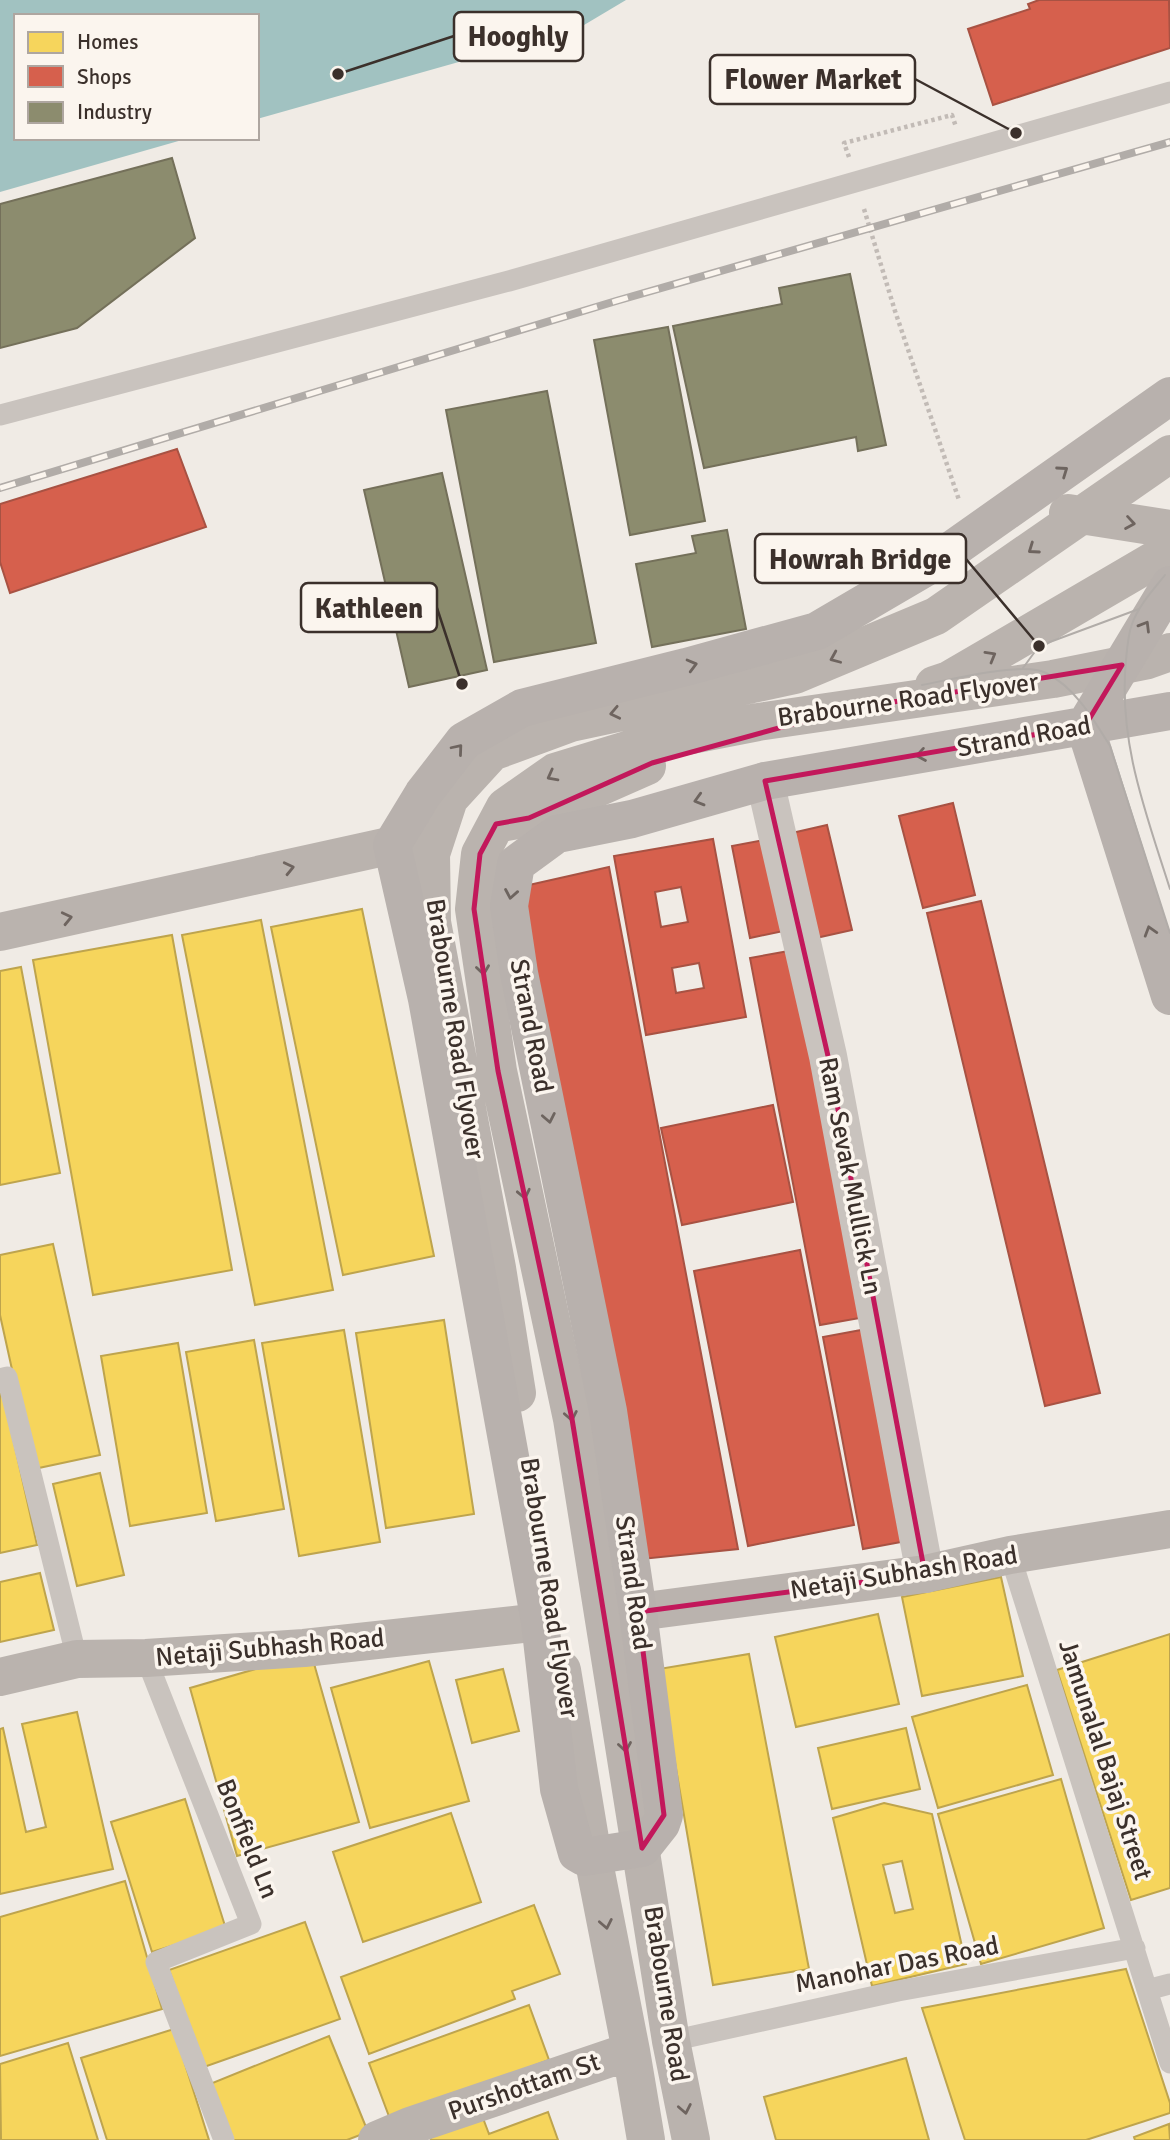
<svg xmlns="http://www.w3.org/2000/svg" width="1170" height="2140" viewBox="0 0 1170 2140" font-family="Signika,sans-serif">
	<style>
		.water { fill: #a1c2c1 }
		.homes { fill: #f6d55c; stroke: #bea44d; stroke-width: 2; fill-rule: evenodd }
		.shops { fill: #d6604d; stroke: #a85243; stroke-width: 2; fill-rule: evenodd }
		.industry { fill: #8c8c6e; stroke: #74705a; stroke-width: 2 }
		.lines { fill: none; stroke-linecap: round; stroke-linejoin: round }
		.path { stroke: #c2bbb6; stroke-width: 4.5; stroke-dasharray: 3.5 3.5; stroke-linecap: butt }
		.lane { stroke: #c9c3be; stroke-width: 21 }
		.street { stroke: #c9c3be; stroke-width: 38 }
		.secondary { stroke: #bab3ae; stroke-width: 38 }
		.primary { stroke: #b8b1ad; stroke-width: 38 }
		.tram { stroke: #b1aca8; stroke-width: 2 }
		.rail-casing { stroke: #b1aca8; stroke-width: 8 }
		.rail { stroke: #fbf5ee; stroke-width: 5; stroke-dasharray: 16; stroke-linecap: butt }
		.oneway { stroke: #6d645f }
		.oneway2 { stroke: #6e645f }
		.marked { fill: none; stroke: #c2185b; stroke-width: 5; stroke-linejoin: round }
		.labels { text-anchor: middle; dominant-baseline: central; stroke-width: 7; stroke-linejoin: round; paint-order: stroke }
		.street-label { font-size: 26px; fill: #3b302b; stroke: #fbf5ee }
		.leader { fill: none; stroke: #3b302b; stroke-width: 2.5 }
		.callout-dot { fill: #3b302b; stroke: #fbf5ee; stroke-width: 2.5 }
		.callout { fill: #fbf5ee; stroke: #3b302b; stroke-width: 2.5 }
		.callout-label { font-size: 28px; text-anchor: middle; font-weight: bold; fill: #3b302b }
	</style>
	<rect width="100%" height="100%" fill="#f0ebe5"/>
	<path class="water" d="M 0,0 L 626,0 L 579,28 L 257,119 L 257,16 L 16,16 L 16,138 L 189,138 L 0,192 Z"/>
	<path class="homes" d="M 362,909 L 434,1256 L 343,1275 L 271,927 Z
		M 261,920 L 333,1290 L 255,1305 L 182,935 Z
		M 172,935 L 232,1270 L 93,1295 L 33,960 Z
		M 21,967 L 60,1173 L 0,1185 L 0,971 Z
		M 53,1244 L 100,1455 L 34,1469 L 0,1315 L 0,1255 Z
		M 444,1320 L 474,1514 L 386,1528 L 356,1333 Z
		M 344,1330 L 380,1542 L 299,1556 L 262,1343 Z
		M 254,1340 L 284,1509 L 216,1521 L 186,1352 Z
		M 178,1343 L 207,1513 L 130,1526 L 101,1356 Z
		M 3,1393 L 37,1545 L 0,1553 L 0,1394 Z
		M 100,1473 L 124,1575 L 77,1586 L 53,1484 Z
		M 40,1573 L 54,1630 L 0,1642 L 0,1582 Z
		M 1001,1577 L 1023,1676 L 922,1696 L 902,1597 Z
		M 878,1614 L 899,1704 L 796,1727 L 775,1637 Z
		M 1170,1634 L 1170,1888 L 1131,1900 L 1057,1670 Z
		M 311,1653 L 359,1822 L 237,1856 L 190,1688 Z
		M 749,1654 L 809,1969 L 713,1985 L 659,1669 Z
		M 429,1661 L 469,1801 L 370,1828 L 331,1688 Z
		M 503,1669 L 519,1731 L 472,1743 L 456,1680 Z
		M 1027,1685 L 1053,1775 L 938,1808 L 912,1717 Z
		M 77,1712 L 113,1869 L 0,1894 L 0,1729 L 3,1728 L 26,1832 L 46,1827 L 22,1724 Z
		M 906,1728 L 920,1789 L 832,1809 L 818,1748 Z
		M 1061,1779 L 1104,1928 L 981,1964 L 938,1814 Z
		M 185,1799 L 226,1929 L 152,1952 L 111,1822 Z
		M 884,1803 L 932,1814 L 966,1964 L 872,1986 L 833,1818 ZM 902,1861 L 913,1909 L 895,1913 L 883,1865 Z
		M 451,1813 L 481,1902 L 363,1942 L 333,1852 Z
		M 125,1881 L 162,2009 L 0,2056 L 0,1917 Z
		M 534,1905 L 560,1974 L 512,1991 L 515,1999 L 369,2054 L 341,1977 Z
		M 305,1922 L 340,2019 L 204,2067 L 169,1970 Z
		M 1126,1969 L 1170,2103 L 1170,2113 L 1086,2140 L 965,2140 L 922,2008 Z
		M 529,2005 L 549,2060 L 390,2119 L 369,2063 Z
		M 174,2029 L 209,2140 L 107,2140 L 81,2058 Z
		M 329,2036 L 368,2132 L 347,2140 L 232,2140 L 210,2084 Z
		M 68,2043 L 98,2140 L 1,2140 L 0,2064 Z
		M 906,2058 L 929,2140 L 776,2140 L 764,2097 Z
		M 478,2105 L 489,2134 L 548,2112 L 558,2140 L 431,2140 L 426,2125 Z
		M 1169,2124 L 1170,2140 L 1135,2140 L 1134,2137 Z"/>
	<path class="shops" d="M 1039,0 L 1169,0 L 1170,48 L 993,105 L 968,29 L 1030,9 L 1028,4 Z
		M 177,449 L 206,527 L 10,593 L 0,562 L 0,504 Z
		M 953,803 L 975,895 L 923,908 L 899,816 Z
		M 827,825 L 852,930 L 807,940 L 783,835 Z
		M 774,838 L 793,929 L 750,938 L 732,846 Z
		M 713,839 L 746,1017 L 646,1035 L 614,856 ZM 681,887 L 688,922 L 661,927 L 655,892 ZM 699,963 L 704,988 L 676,993 L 672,968 Z
		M 609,867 L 738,1549 L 642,1559 L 520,887 Z
		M 981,901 L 1100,1393 L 1045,1406 L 927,913 Z
		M 800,949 L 871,1316 L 820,1325 L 750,958 Z
		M 773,1105 L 793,1202 L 682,1225 L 661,1128 Z
		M 800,1250 L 854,1525 L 748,1546 L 694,1271 Z
		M 872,1328 L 912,1540 L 863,1549 L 823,1337 Z"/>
	<path class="industry" d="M 172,158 L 195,238 L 77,328 L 0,348 L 0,204 Z
		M 850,274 L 886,445 L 858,451 L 856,437 L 704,468 L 673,326 L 782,304 L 779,288 Z
		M 668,327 L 705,521 L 630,535 L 594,340 Z
		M 547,391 L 596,643 L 494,662 L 446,410 Z
		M 442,473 L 487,670 L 409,687 L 364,490 Z
		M 727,530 L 746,629 L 652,647 L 636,564 L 696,553 L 692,536 Z"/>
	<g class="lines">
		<path class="path" d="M 849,157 L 844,143 L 952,115 L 956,127
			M 864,209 L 895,311 L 959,500"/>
		<path class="lane" d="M 0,415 L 509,281 L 1170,92
			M 0,1379 L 7,1377 L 77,1659
			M 1010,1555 L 1170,2063
			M 146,1658 L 251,1924 L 156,1962 L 224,2140
			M 1147,1990 L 1170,1984
			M 671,2041 L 898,1991 L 1135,1948"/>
		<path class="street" d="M 765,781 L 828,1056 L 925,1574"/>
		<path class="secondary" d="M 1068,513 L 1170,529
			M 934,685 L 949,680 L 1170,551
			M 501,823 L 529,818 L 647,766
			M 0,932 L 425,838
			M 517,1393 L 497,1268 L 432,922 L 431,854 L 449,799 L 492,752 L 571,723 L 795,675 L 936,616 L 1170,454
			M 638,1612 L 925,1574 L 1010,1555 L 1170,1529
			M 562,1670 L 593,1857 L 631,2051 L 646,2140
			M 0,1677 L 77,1659 L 146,1658 L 304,1648 L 540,1622
			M 377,2140 L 410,2126 L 631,2051
			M 691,2140 L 671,2041 L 572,1419 L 498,1071 L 474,909 L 480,854 L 505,807 L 555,772 L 650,743 L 758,722 L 1053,679 L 1148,660 L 1170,652"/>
		<path class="primary" d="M 1170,396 L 933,563 L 817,631 L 686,667 L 522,708 L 464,741 L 423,794 L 392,845 L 427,999 L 540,1622 L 559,1789 L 577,1853 L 584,1857 L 642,1848 L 661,1824 L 664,1815 L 638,1612 L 608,1411 L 519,973 L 509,906 L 516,864 L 557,834 L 632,819 L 765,781 L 1170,711
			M 1085,726 L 1170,996
			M 1085,726 L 1170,585"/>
		<path class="tram" d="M 1165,575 C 1153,590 1139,605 1132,624 C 1128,635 1127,649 1126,660 C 1118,742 1146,813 1170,889
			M 1023,668 L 1039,646 L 1139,609
			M 922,685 C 950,680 1023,661 1046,673 C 1075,687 1094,720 1110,746 L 1170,933"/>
		<g class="rail-casing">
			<path id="rail" d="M 0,488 L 616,301 L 1170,142"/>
		</g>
		<use href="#rail" class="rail"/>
	</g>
	<defs><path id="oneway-chevron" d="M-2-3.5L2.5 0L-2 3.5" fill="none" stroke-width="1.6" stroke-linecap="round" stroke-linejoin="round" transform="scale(1.75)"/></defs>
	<g class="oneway">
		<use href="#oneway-chevron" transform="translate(1063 471) rotate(-35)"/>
		<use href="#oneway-chevron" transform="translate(1145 626) rotate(-59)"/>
		<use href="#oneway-chevron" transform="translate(692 665) rotate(-15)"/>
		<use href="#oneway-chevron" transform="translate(458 749) rotate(-50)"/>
		<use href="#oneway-chevron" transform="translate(921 755) rotate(170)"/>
		<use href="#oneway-chevron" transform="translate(699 800) rotate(164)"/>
		<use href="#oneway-chevron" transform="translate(511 894) rotate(100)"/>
		<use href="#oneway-chevron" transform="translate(1150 931) rotate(-107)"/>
		<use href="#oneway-chevron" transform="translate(549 1118) rotate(79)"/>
	</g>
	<g class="oneway2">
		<use href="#oneway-chevron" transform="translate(1130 523) rotate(9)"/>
		<use href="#oneway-chevron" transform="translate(1033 549) rotate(145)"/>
		<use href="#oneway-chevron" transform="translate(991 656) rotate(-30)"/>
		<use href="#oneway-chevron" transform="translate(835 658) rotate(157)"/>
		<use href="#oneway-chevron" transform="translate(615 713) rotate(168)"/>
		<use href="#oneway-chevron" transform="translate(552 776) rotate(152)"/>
		<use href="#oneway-chevron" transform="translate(289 868) rotate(-13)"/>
		<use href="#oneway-chevron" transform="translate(67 918) rotate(-13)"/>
		<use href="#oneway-chevron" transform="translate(483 970) rotate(82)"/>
		<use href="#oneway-chevron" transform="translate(524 1194) rotate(78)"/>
		<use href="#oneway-chevron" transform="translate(571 1416) rotate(79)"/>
		<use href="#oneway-chevron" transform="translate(625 1747) rotate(81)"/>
		<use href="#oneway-chevron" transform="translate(606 1924) rotate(79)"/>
		<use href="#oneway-chevron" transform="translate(685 2109) rotate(79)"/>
	</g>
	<path class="marked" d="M 1122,665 L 1085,726 L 765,781 L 828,1056 L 925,1574 L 638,1612 L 664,1815 L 642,1848 L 572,1419 L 498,1071 L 474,909 L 480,854 L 496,824 L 529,818 L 652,763 L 844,710 Z"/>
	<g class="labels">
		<g class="street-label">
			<text transform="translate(908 700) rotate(-8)">Brabourne Road Flyover</text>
			<text transform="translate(1024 737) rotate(-10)">Strand Road</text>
			<text transform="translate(531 1026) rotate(79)">Strand Road</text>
			<text transform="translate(455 1029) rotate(81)">Brabourne Road Flyover</text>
			<text transform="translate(850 1176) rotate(79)">Ram Sevak Mullick Ln</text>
			<text transform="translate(904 1573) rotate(-9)">Netaji Subhash Road</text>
			<text transform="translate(633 1583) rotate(82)">Strand Road</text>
			<text transform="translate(549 1588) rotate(81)">Brabourne Road Flyover</text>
			<text transform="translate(270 1648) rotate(-5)">Netaji Subhash Road</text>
			<text transform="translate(1105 1760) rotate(72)">Jamunalal Bajaj Street</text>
			<text transform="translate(247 1839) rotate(68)">Bonfield Ln</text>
			<text transform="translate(897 1965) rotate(-11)">Manohar Das Road</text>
			<text transform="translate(666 1994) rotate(81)">Brabourne Road</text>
			<text transform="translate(524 2087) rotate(-19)">Purshottam St</text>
		</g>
	</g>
	<path class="leader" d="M338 74L454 36M1016 133L915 79M1039 646L966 559M462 684L437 608"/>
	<g class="callout-dot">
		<circle cx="338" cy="74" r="7"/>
		<circle cx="1016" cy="133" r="7"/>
		<circle cx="1039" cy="646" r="7"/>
		<circle cx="462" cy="684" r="7"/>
	</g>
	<g class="callout">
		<rect x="454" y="12" width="129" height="49" rx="7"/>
		<rect x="710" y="55" width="205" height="49" rx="7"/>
		<rect x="755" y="534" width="211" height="49" rx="7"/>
		<rect x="301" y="583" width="136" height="49" rx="7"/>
	</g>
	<g class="callout-label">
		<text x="518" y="46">Hooghly</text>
		<text x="813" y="89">Flower Market</text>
		<text x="860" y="569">Howrah Bridge</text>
		<text x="369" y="618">Kathleen</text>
	</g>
	<rect x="14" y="14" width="245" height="126" fill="#fbf5ee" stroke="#aea6a0" stroke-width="2"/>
	<rect x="28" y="32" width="35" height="21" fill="#f6d55c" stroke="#aea6a0" stroke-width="2"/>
	<text x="77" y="49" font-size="21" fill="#3b302b">Homes</text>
	<rect x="28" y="66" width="35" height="21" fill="#d6604d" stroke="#aea6a0" stroke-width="2"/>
	<text x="77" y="84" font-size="21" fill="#3b302b">Shops</text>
	<rect x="28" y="102" width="35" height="21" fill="#8c8c6e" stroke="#aea6a0" stroke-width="2"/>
	<text x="77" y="119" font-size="21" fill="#3b302b">Industry</text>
</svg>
